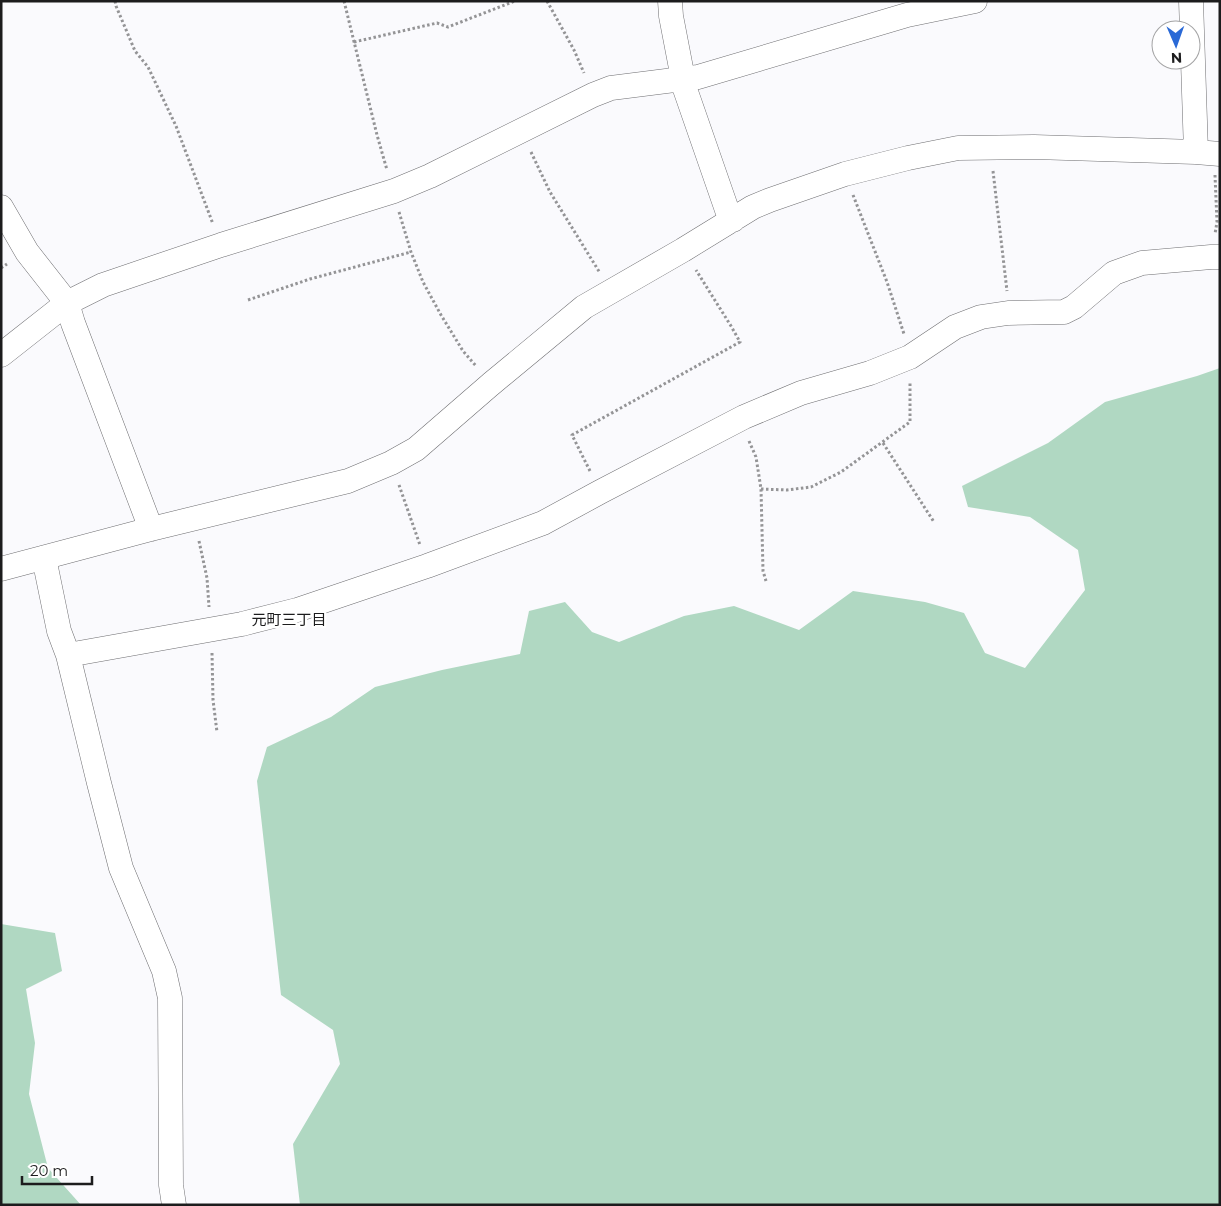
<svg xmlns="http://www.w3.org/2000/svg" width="1221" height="1206" viewBox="0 0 1221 1206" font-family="Montserrat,'Noto Sans JP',sans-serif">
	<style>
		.green { fill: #b0d8c2 }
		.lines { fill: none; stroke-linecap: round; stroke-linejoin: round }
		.minor-casing { stroke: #6e6e71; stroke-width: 25 }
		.path { stroke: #949496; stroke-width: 3; stroke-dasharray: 2.5 2.5; stroke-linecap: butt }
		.minor { stroke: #fff; stroke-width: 24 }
		.labels { text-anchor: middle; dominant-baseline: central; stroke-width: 4.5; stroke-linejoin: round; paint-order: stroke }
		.neighbourhood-label { font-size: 15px; fill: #1c1c1d; stroke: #fff }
	</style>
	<rect width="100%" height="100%" fill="#fafafd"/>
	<path class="green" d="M 1220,368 L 1220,1205 L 300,1205 L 293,1144 L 340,1064 L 333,1030 L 281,995 L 257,781 L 267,747 L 331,717 L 375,687 L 442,670 L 520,654 L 529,611 L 565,602 L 592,632 L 619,642 L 684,616 L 734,606 L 799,630 L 853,591 L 925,602 L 964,613 L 985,653 L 1025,668 L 1085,590 L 1078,550 L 1030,517 L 968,507 L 962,486 L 1048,443 L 1105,402 L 1197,376 Z
		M 1,924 L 55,933 L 62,971 L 26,989 L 35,1043 L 29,1094 L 48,1168 L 81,1205 L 1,1205 Z"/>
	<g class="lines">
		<g class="minor-casing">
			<path id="minor" d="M 670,1 L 671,16 L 685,89 L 727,210 L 733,220
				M 1191,1 L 1196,152
				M 1,207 L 27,252 L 67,303 L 73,323 L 151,529
				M 1,355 L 67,303 L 103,285 L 221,245 L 394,191 L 430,176 L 593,95 L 611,88 L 698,77 L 907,15 L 975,1
				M 44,558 L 59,631 L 68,655 L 99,783 L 121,868 L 164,971 L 170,998 L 171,1185 L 174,1205
				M 1,569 L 151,529 L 348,481 L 391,463 L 416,449 L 491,384 L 584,307 L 683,250 L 753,207 L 770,200 L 845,174 L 908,158 L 958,148 L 1034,147 L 1196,152 L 1220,154
				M 68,655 L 242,624 L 297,610 L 427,566 L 543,523 L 600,492 L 744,417 L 801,393 L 870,373 L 910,357 L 955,327 L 981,317 L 1008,313 L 1064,312 L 1074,307 L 1114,273 L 1142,263 L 1211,257 L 1220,257"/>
		</g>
		<path class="path" d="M 115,1 L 116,6 L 135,51 L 148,67 L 176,126 L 213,224
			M 344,1 L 377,135 L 387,170
			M 547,1 L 574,50 L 584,73
			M 354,42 L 437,23 L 448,27 L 515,1
			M 531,152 L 550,192 L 600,273
			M 993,171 L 1007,291
			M 1215,175 L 1217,222 L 1215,234
			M 853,195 L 887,282 L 904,334
			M 399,212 L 411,252 L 423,282 L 441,315 L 463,351 L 476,366
			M 1,268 L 7,264
			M 248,300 L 310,279 L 411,252
			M 749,441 L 756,457 L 761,489 L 763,571 L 766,581
			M 883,443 L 934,522
			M 590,471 L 572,435 L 740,342 L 731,326 L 696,270
			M 399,485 L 420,545
			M 761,489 L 787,490 L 811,487 L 841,472 L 910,422 L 910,382
			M 199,541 L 207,578 L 209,607
			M 212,653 L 213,700 L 217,732"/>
		<use href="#minor" class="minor"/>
	</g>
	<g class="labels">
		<g class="neighbourhood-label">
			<text x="289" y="619">元町三丁目</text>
		</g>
	</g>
	<rect width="1221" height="1206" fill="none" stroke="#1c1c1d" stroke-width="5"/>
	<g transform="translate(1176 45) rotate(178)"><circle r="24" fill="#ffffff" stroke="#a4a4a5"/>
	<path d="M0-4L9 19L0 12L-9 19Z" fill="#2a69d6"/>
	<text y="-8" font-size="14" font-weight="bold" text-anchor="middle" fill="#1c1c1d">N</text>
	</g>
	<path d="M22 1176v8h70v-8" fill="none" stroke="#1c1c1d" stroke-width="2.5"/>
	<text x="30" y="1176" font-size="15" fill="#1c1c1d" stroke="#ffffff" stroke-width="4" paint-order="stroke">20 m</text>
</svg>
